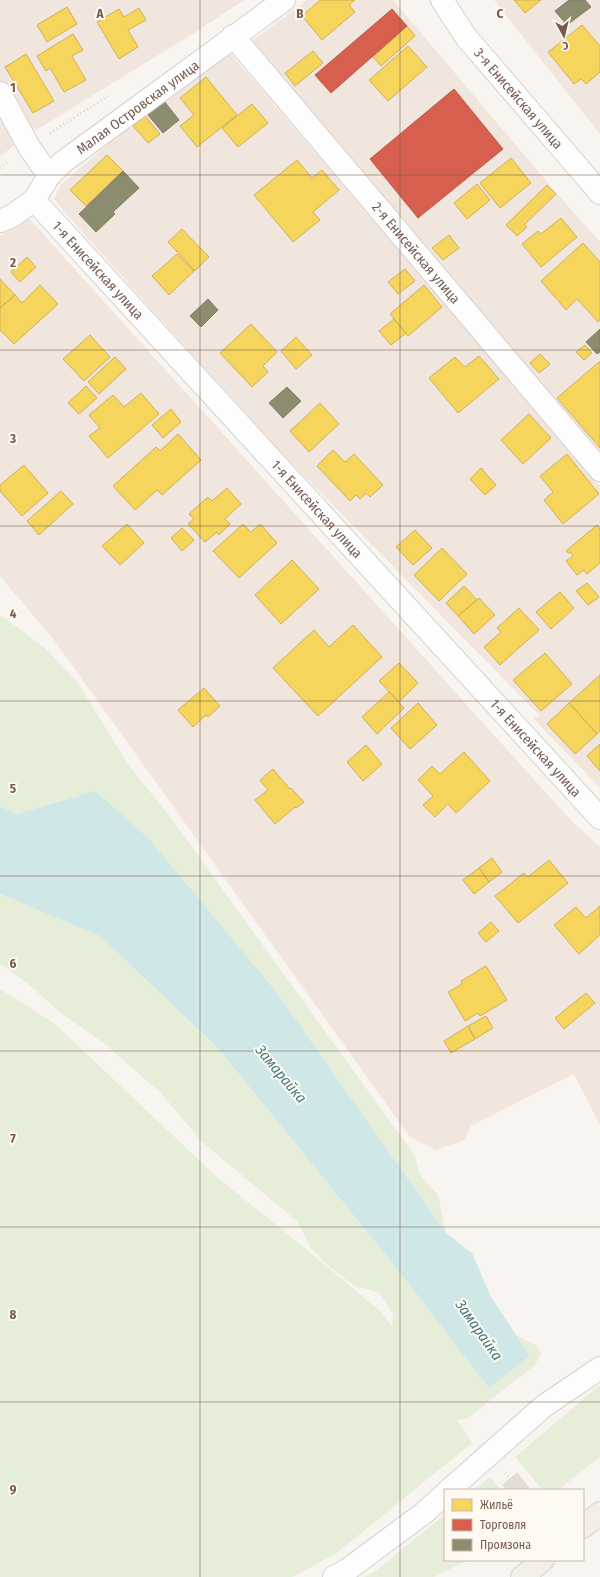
<svg xmlns="http://www.w3.org/2000/svg" width="600" height="1577" viewBox="0 0 600 1577" font-family="'Fira Sans Condensed',sans-serif">
	<style>
		.residential { fill: #f0e6dd }
		.green { fill: #e6eeda }
		.water { fill: #d0e7e8 }
		.homes { fill: #f6d55c; stroke: #d0b058 }
		.shops { fill: #d6604d; stroke: #b95e4d }
		.industry { fill: #8c8c6e; stroke: #857d64 }
		.building { fill: #e4dcd6; stroke: #e1d7d1 }
		.lines { fill: none; stroke-linecap: round; stroke-linejoin: round }
		.minor-casing { stroke: #d7d1cd; stroke-width: 24 }
		.major-casing { stroke: #d9d1cc; stroke-width: 24 }
		.path { stroke: #dad3d0; stroke-width: 2.5; stroke-dasharray: 1 3; stroke-linecap: butt }
		.minor { stroke: #fefdfd; stroke-width: 22 }
		.major { stroke: #f3eee7; stroke-width: 22 }
		.grid { fill: none; stroke: #765b4e; stroke-width: 1; stroke-opacity: 0.55 }
		.labels { text-anchor: middle; dominant-baseline: central; stroke-width: 4; stroke-linejoin: round; paint-order: stroke }
		.street-label { font-size: 14px; fill: #765b4e; stroke: #fef9f1 }
		.water-label { font-size: 15px; font-style: italic; fill: #457a82; stroke: #fef9f1 }
		.grid-label { font-size: 13px; text-anchor: middle; font-weight: bold; fill: #765b4e; stroke: #fef9f1; stroke-width: 4; stroke-linejoin: round; paint-order: stroke }
	</style>
	<rect width="100%" height="100%" fill="#f8f4ef"/>
	<path class="residential" d="M 0,0 L 244,0 L 194,33 L 33,132 L 0,156 Z
		M 307,0 L 393,0 L 559,196 L 600,242 L 600,452 L 394,215 L 252,41 Z
		M 494,0 L 600,0 L 600,134 Z
		M 229,52 L 600,486 L 600,788 L 534,719 L 539,715 L 270,441 L 68,216 L 54,199 L 61,185 L 134,121 Z
		M 26,215 L 547,794 L 572,821 L 600,847 L 600,1125 L 574,1074 L 471,1126 L 464,1140 L 436,1150 L 410,1137 L 54,640 L 0,576 L 0,236 Z"/>
	<path class="green" d="M 0,617 L 5,618 L 45,648 L 78,683 L 129,766 L 171,818 L 415,1156 L 419,1174 L 438,1195 L 446,1233 L 277,993 L 95,791 L 17,814 L 0,806 Z
		M 0,894 L 100,936 L 217,1047 L 398,1270 L 489,1387 L 530,1356 L 516,1335 L 537,1346 L 541,1354 L 535,1365 L 468,1418 L 457,1420 L 472,1443 L 334,1555 L 292,1577 L 0,1577 L 0,989 L 55,1024 L 219,1179 L 295,1240 L 380,1311 L 392,1327 L 393,1314 L 380,1293 L 353,1285 L 329,1266 L 310,1247 L 298,1222 L 201,1141 L 161,1093 L 105,1044 L 61,1013 L 27,983 L 0,964 Z
		M 600,1385 L 600,1457 L 558,1490 L 543,1490 L 515,1457 Z
		M 490,1477 L 501,1490 L 474,1490 Z
		M 445,1514 L 445,1560 L 468,1560 L 434,1577 L 364,1577 L 377,1570 Z"/>
	<path class="water" d="M 95,791 L 149,839 L 277,993 L 446,1233 L 472,1253 L 491,1297 L 530,1356 L 489,1388 L 398,1270 L 217,1047 L 100,936 L 0,894 L 0,806 L 17,814 Z"/>
	<path class="homes" d="M 320,0 L 355,0 L 349,5 L 355,12 L 322,40 L 302,16 Z
		M 514,0 L 541,0 L 525,13 Z
		M 67,7 L 77,24 L 47,42 L 37,25 Z
		M 139,8 L 146,20 L 128,30 L 138,47 L 119,59 L 97,22 L 119,9 L 124,17 Z
		M 582,25 L 600,46 L 600,72 L 586,84 L 581,79 L 574,84 L 548,52 Z
		M 407,26 L 415,36 L 381,66 L 373,57 Z
		M 73,34 L 83,50 L 72,56 L 86,80 L 64,92 L 50,68 L 46,71 L 37,56 Z
		M 408,46 L 427,67 L 388,101 L 369,80 Z
		M 313,51 L 323,63 L 295,86 L 285,73 Z
		M 26,54 L 54,101 L 33,113 L 5,67 Z
		M 206,77 L 237,115 L 197,147 L 180,126 L 194,115 L 180,98 Z
		M 252,104 L 268,123 L 238,147 L 222,128 Z
		M 145,116 L 160,134 L 148,143 L 133,126 Z
		M 107,155 L 123,171 L 86,206 L 70,190 Z
		M 511,158 L 531,183 L 500,208 L 480,183 Z
		M 297,160 L 312,178 L 322,170 L 339,190 L 313,212 L 320,220 L 293,242 L 254,195 Z
		M 477,184 L 490,200 L 467,219 L 454,203 Z
		M 547,185 L 556,194 L 524,225 L 527,227 L 517,236 L 506,225 Z
		M 561,218 L 577,237 L 541,267 L 522,244 L 538,231 L 541,234 Z
		M 182,229 L 209,257 L 195,271 L 168,242 Z
		M 449,235 L 459,248 L 443,260 L 432,248 Z
		M 583,243 L 600,262 L 600,320 L 598,322 L 577,299 L 566,310 L 541,281 Z
		M 177,254 L 194,271 L 169,295 L 152,276 Z
		M 27,257 L 36,267 L 20,282 L 11,272 Z
		M 405,269 L 415,281 L 398,294 L 388,282 Z
		M 0,279 L 15,295 L 0,308 Z
		M 40,285 L 58,304 L 14,344 L 0,330 L 0,308 L 15,295 L 22,303 Z
		M 424,285 L 442,307 L 408,336 L 390,314 Z
		M 394,319 L 406,333 L 391,345 L 379,331 Z
		M 251,324 L 277,352 L 263,366 L 268,372 L 252,387 L 220,353 Z
		M 90,335 L 110,357 L 84,381 L 63,359 Z
		M 296,337 L 312,355 L 296,369 L 281,351 Z
		M 585,345 L 592,353 L 584,360 L 576,352 Z
		M 540,354 L 550,364 L 539,373 L 530,363 Z
		M 479,356 L 499,379 L 458,413 L 429,378 L 455,357 L 465,367 Z
		M 115,357 L 126,369 L 99,394 L 88,382 Z
		M 599,362 L 600,362 L 600,448 L 557,398 Z
		M 86,386 L 97,398 L 79,414 L 68,403 Z
		M 141,393 L 159,414 L 108,458 L 89,436 L 100,428 L 89,415 L 113,395 L 124,407 Z
		M 320,403 L 339,424 L 309,452 L 290,431 Z
		M 171,409 L 181,422 L 163,438 L 152,425 Z
		M 529,414 L 551,438 L 523,464 L 501,440 Z
		M 178,434 L 201,460 L 162,495 L 157,490 L 135,510 L 113,486 L 156,447 L 160,451 Z
		M 333,450 L 345,462 L 354,454 L 383,485 L 370,497 L 366,493 L 360,499 L 356,495 L 350,501 L 317,466 Z
		M 567,454 L 599,494 L 563,524 L 544,500 L 553,492 L 540,476 Z
		M 24,465 L 48,493 L 22,516 L 0,491 L 0,485 Z
		M 481,468 L 496,485 L 485,495 L 470,479 Z
		M 227,488 L 241,504 L 225,519 L 230,524 L 219,535 L 217,532 L 205,542 L 188,524 L 194,519 L 189,514 L 208,497 L 212,501 Z
		M 61,491 L 73,504 L 39,535 L 27,521 Z
		M 127,524 L 144,543 L 120,565 L 102,546 Z
		M 243,524 L 251,532 L 260,524 L 277,543 L 239,578 L 213,551 Z
		M 597,525 L 600,529 L 600,563 L 587,574 L 584,570 L 577,575 L 566,561 L 573,556 L 570,552 L 568,553 L 566,551 Z
		M 182,528 L 194,540 L 182,551 L 171,538 Z
		M 415,530 L 432,548 L 413,565 L 396,547 Z
		M 442,548 L 467,574 L 439,601 L 414,575 Z
		M 292,560 L 319,589 L 281,624 L 255,595 Z
		M 587,583 L 599,597 L 588,605 L 576,591 Z
		M 464,586 L 477,600 L 458,616 L 446,603 Z
		M 560,592 L 574,608 L 551,629 L 536,612 Z
		M 479,598 L 495,615 L 474,634 L 458,616 Z
		M 519,608 L 539,630 L 500,665 L 484,647 L 501,632 L 497,628 Z
		M 353,625 L 382,657 L 318,716 L 273,668 L 314,630 L 329,647 Z
		M 545,653 L 572,684 L 541,711 L 513,680 Z
		M 399,663 L 418,683 L 399,702 L 379,681 Z
		M 600,675 L 600,731 L 597,734 L 569,703 Z
		M 204,688 L 220,706 L 208,717 L 206,715 L 193,727 L 178,710 Z
		M 389,692 L 404,708 L 377,734 L 362,717 Z
		M 418,703 L 437,725 L 410,749 L 391,728 Z
		M 569,703 L 597,734 L 575,754 L 547,724 Z
		M 600,744 L 600,771 L 587,756 Z
		M 366,745 L 382,764 L 363,781 L 347,762 Z
		M 464,752 L 490,781 L 456,813 L 448,804 L 435,817 L 423,805 L 433,796 L 418,780 L 432,766 L 440,774 Z
		M 273,769 L 290,789 L 291,788 L 304,802 L 296,808 L 295,807 L 275,824 L 255,800 L 268,790 L 260,780 Z
		M 492,858 L 502,872 L 489,882 L 479,868 Z
		M 549,860 L 568,883 L 518,923 L 495,896 L 524,873 L 528,877 Z
		M 479,868 L 489,882 L 474,894 L 463,880 Z
		M 600,906 L 600,935 L 579,954 L 554,925 L 576,907 L 586,918 Z
		M 491,922 L 499,931 L 486,942 L 478,933 Z
		M 486,966 L 507,1000 L 480,1016 L 478,1013 L 465,1021 L 448,992 L 462,984 L 461,981 Z
		M 586,993 L 595,1003 L 564,1029 L 555,1018 Z
		M 486,1016 L 493,1028 L 475,1039 L 468,1026 Z
		M 468,1026 L 475,1039 L 451,1053 L 444,1041 Z"/>
	<path class="shops" d="M 392,9 L 407,26 L 331,93 L 315,75 Z
		M 454,89 L 503,149 L 418,218 L 370,159 Z"/>
	<path class="industry" d="M 569,0 L 585,0 L 591,7 L 567,25 L 555,11 Z
		M 164,101 L 179,120 L 163,133 L 148,115 Z
		M 123,171 L 139,188 L 113,212 L 115,214 L 96,232 L 79,214 Z
		M 208,299 L 218,310 L 201,327 L 190,316 Z
		M 600,329 L 600,352 L 597,354 L 586,342 Z
		M 287,387 L 301,401 L 283,418 L 269,403 Z"/>
	<path class="building" d="M 517,1473 L 529,1488 L 526,1490 L 507,1490 L 503,1485 Z"/>
	<g class="lines">
		<g class="minor-casing">
			<g id="minor">
				<path id="s1" d="M 442,0 L 466,37 L 600,193"/>
				<path id="s2" d="M 233,36 L 600,470"/>
				<path d="M 0,93 L 29,147 L 49,176"/>
				<path id="s3" d="M 34,200 L 600,818"/>
				<path id="s4" d="M 0,221 L 12,216 L 34,200 L 49,176 L 63,162 L 284,0"/>
				<path d="M 449,1490 L 544,1406 L 600,1368"/>
				<path d="M 334,1577 L 347,1570 L 424,1513 L 445,1494"/>
			</g>
		</g>
		<g class="major-casing">
			<path id="major" d="M 583,1527 L 600,1513
				M 522,1577 L 543,1560"/>
		</g>
		<path class="path" d="M 50,133 L 108,96
			M 0,168 L 9,161
			M 505,1473 L 510,1479"/>
		<use href="#minor" class="minor"/>
		<use href="#major" class="major"/>
	</g>
	<path class="grid" d="M 200,0 L 200,1577M 400,0 L 400,1577M 0,175 L 600,175M 0,350 L 600,350M 0,526 L 600,526M 0,701 L 600,701M 0,876 L 600,876M 0,1051 L 600,1051M 0,1227 L 600,1227M 0,1402 L 600,1402"/>
	<g class="labels">
		<g class="street-label">
			<text stroke="none"><textPath href="#s1" startOffset="125">3-я Енисейская улица</textPath></text>
			<text stroke="none"><textPath href="#s4" startOffset="181">Малая Островская улица</textPath></text>
			<text stroke="none"><textPath href="#s2" startOffset="284">2-я Енисейская улица</textPath></text>
			<text stroke="none"><textPath href="#s3" startOffset="95">1-я Енисейская улица</textPath></text>
			<text stroke="none"><textPath href="#s3" startOffset="419">1-я Енисейская улица</textPath></text>
			<text stroke="none"><textPath href="#s3" startOffset="743">1-я Енисейская улица</textPath></text>
		</g>
		<g class="water-label">
			<text transform="translate(281 1074) rotate(50)">Замарайка</text>
			<text transform="translate(479 1330) rotate(55)">Замарайка</text>
		</g>
	</g>
	<g class="grid-label">
		<text x="100" y="18">A</text>
		<text x="300" y="18">B</text>
		<text x="500" y="18">C</text>
		<text x="13" y="92">1</text>
		<text x="13" y="267">2</text>
		<text x="13" y="443">3</text>
		<text x="13" y="618">4</text>
		<text x="13" y="793">5</text>
		<text x="13" y="968">6</text>
		<text x="13" y="1143">7</text>
		<text x="13" y="1319">8</text>
		<text x="13" y="1494">9</text>
	</g>
	<rect x="444" y="1489" width="140" height="72" fill="#fef9f1" stroke="#c8bab0"/>
	<rect x="452" y="1499" width="20" height="12" fill="#f6d55c" stroke="#c8bab0"/>
	<text x="480" y="1509" font-size="12" fill="#765b4e">Жильё</text>
	<rect x="452" y="1519" width="20" height="12" fill="#d6604d" stroke="#c8bab0"/>
	<text x="480" y="1529" font-size="12" fill="#765b4e">Торговля</text>
	<rect x="452" y="1539" width="20" height="12" fill="#8c8c6e" stroke="#c8bab0"/>
	<text x="480" y="1549" font-size="12" fill="#765b4e">Промзона</text>
	<g transform="translate(564 36) rotate(172)" stroke="#fef9f1" stroke-width="3" paint-order="stroke">
	<path d="M0-3L7 15L0 10L-7 15Z" fill="#765b4e"/>
	<text y="-6" font-size="11" font-weight="bold" text-anchor="middle" fill="#765b4e">С</text>
	</g>
</svg>
